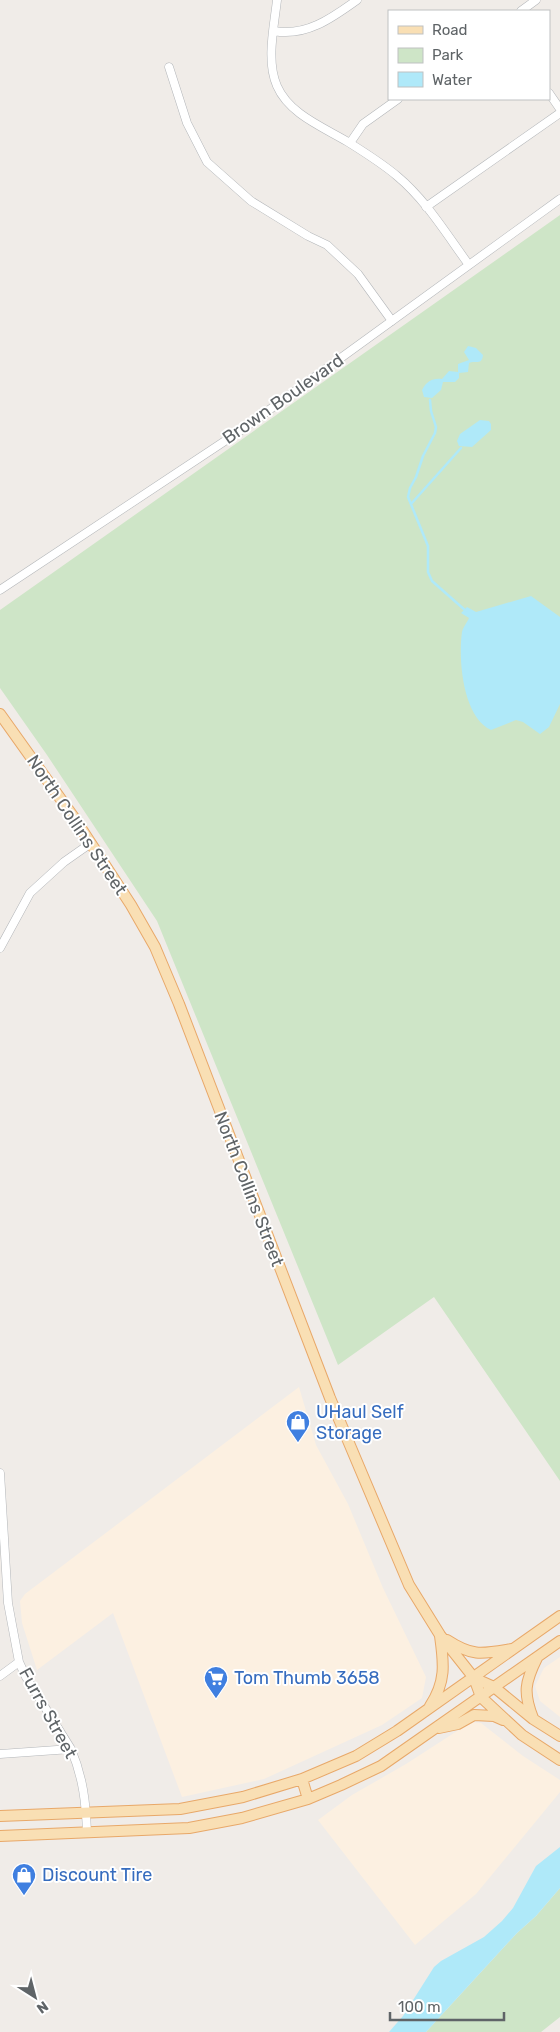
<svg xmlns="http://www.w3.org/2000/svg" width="560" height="2032" viewBox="0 0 560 2032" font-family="Rubik,sans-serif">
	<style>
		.commercial { fill: #fcf0e1 }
		.green { fill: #cee5c7 }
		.water { fill: #afe9f9 }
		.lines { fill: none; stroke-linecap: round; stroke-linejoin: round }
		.stream { stroke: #afe9f9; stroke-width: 2.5 }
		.minor-casing { stroke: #b3b6b9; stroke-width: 9 }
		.major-casing { stroke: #e8a869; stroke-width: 12 }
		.minor { stroke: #fff; stroke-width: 8 }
		.major { stroke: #f9dfb4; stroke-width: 10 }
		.labels { text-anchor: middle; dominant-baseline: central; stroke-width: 4; stroke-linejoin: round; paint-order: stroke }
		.street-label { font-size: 18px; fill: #5f6467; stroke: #fff }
		.shop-label { font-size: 18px; fill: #366cbe; stroke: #fff; text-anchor: start }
	</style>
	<rect width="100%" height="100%" fill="#f0ece8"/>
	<path class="commercial" d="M 299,1387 L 316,1445 L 348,1504 L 383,1588 L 426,1677 L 422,1698 L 382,1725 L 264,1779 L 182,1797 L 113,1613 L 37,1670 L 22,1623 L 20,1601 L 25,1594 Z
		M 560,1657 L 560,1717 L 540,1701 L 535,1686 L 544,1668 Z
		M 471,1722 L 481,1723 L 523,1756 L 560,1780 L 560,1792 L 476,1894 L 415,1945 L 318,1820 L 352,1795 L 406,1764 Z"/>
	<path class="green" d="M 560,215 L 560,1481 L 434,1297 L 338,1365 L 157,921 L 47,755 L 0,688 L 0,610 Z
		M 560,1888 L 560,2017 L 541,2032 L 426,2032 L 517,1933 L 536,1916 Z"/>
	<path class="water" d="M 468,346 L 476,348 L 483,355 C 482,366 475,360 469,363 L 468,372 L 459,373 L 459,378 L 455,382 L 443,382 L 441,390 L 432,398 L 424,397 L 422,390 C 427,381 432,378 442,379 L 449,371 L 458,372 L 458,364 L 469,360 L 464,352 Z
		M 480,420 L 489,421 L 491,424 L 491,430 L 472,447 L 459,446 L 457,441 L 460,434 Z
		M 531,596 L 560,617 L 560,704 L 549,727 L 540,734 L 523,722 L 516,720 L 491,730 C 463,717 458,660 462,632 C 463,627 467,623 469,618 L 461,613 L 467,607 L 476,612 Z
		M 560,1847 L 560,1888 L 536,1916 L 517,1933 L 426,2032 L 389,2032 L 403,2016 L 434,1967 L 441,1961 L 484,1937 L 502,1921 L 513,1908 L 536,1866 Z"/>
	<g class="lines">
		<path class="stream" d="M 430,400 L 431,411 L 436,427 L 435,433 L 423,456 L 416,477 L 410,488 L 408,497 L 428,546 L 428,572 L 432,581 L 466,611
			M 411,504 L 461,448"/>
		<g class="minor-casing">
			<path id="minor" d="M 277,0 C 274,27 266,61 277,86 C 289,114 323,127 348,142 C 364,152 383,164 397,176 C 426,200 447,235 469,265
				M 521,11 L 536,0
				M 274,31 C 306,37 332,18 357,0
				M 169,67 L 187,123 L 207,162 L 251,201 L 308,236 L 327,245 L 358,274 L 392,321
				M 549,93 L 560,109
				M 350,143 L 363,124 L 398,99
				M 426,207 L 560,113
				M 0,590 L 240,431 L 560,199
				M 0,948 L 30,893 L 64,862 L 91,843
				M 0,1473 L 8,1603 L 19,1662 L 26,1677 L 71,1749 C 83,1777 86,1803 87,1833
				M 0,1676 L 19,1662
				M 0,1754 L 71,1749"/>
		</g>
		<g class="major-casing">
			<path id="major" d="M 0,714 L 75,819 L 131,905 L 155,947 L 179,1004 L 330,1398 L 409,1585 L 440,1635 L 474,1678 L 481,1697 L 522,1735 L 560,1760
				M 447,1640 C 473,1657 482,1654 512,1649
				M 474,1678 L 494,1687 L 533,1719 L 560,1736
				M 430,1706 C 446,1682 444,1664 440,1636
				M 533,1718 C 523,1693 525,1682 537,1658
				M 439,1728 L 458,1724 L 474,1715 L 494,1716 L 503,1720
				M 302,1779 L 308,1799
				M 0,1816 L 180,1809 L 243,1797 L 302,1779 L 356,1756 L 397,1731 L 560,1616
				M 0,1836 L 189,1828 L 242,1818 L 308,1799 L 341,1785 L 381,1766 L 560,1641"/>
		</g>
		<use href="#minor" class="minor"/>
		<use href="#major" class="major"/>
	</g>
	<defs>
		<g id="shop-pin" transform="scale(1.25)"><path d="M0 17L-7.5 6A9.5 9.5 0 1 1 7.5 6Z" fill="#3f7fe0" stroke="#fff"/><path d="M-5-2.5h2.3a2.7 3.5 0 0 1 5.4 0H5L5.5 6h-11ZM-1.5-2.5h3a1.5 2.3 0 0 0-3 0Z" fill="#fff"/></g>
		<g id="supermarket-pin" transform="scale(1.25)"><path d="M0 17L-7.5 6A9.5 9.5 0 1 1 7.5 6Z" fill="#3f7fe0" stroke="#fff"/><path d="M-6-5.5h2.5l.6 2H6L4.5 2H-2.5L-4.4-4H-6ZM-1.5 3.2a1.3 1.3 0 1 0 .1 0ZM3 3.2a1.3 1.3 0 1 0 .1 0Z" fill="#fff"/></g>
	</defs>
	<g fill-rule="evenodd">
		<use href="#shop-pin" x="298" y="1422"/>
		<use href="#supermarket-pin" x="216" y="1678"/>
		<use href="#shop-pin" x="24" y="1875"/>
	</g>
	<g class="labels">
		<g class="street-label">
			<text transform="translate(283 399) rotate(-35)">Brown Boulevard</text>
			<text transform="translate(77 825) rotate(56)">North Collins Street</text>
			<text transform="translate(249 1189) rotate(69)">North Collins Street</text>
			<text transform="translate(48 1713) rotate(61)">Furrs Street</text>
		</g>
		<g class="shop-label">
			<text x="316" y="1412">UHaul Self<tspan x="316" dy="21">Storage</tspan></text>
			<text x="234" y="1678">Tom Thumb 3658</text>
			<text x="42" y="1875">Discount Tire</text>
		</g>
	</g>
	<rect x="388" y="10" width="162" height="90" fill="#ffffff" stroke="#bfc1c2"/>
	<rect x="398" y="26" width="25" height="8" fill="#f9dfb4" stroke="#bfc1c2"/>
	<text x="432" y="35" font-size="15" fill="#5f6467">Road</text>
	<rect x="398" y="48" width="25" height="15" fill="#cee5c7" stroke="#bfc1c2"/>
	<text x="432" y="60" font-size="15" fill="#5f6467">Park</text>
	<rect x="398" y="72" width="25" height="15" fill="#afe9f9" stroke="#bfc1c2"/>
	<text x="432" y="85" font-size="15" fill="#5f6467">Water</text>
	<g transform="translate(35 1997) rotate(144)" stroke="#ffffff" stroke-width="4" paint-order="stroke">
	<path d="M0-4L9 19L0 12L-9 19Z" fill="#5f6467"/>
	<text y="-8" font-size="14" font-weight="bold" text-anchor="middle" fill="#5f6467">N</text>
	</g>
	<path d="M390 2012v8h114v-8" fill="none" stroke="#5f6467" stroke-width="2.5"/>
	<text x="398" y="2012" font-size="15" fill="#5f6467" stroke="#ffffff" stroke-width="4" paint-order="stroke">100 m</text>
</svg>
